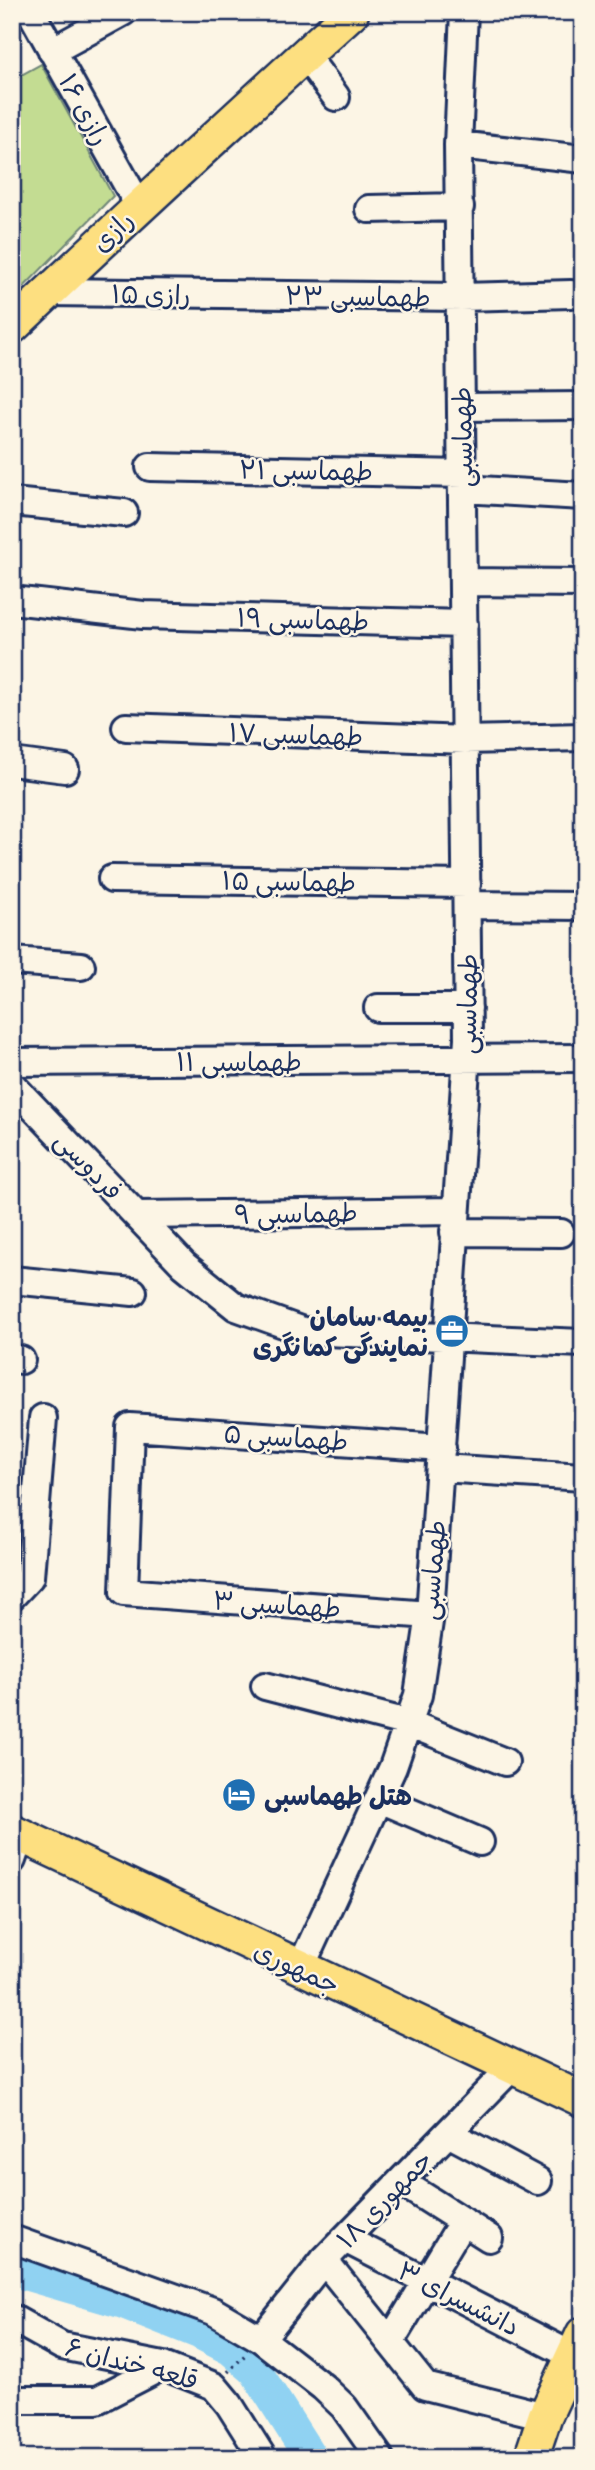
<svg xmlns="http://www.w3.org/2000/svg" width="595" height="2470" viewBox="0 0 595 2470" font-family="'Patrick Hand','Playpen Sans Arabic',sans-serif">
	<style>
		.green { fill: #c3dc92; stroke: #6f8678; stroke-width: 2 }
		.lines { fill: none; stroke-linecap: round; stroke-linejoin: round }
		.river { stroke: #90d2f2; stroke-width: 33 }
		.minor-casing { stroke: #1b2f5e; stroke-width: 32 }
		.major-casing { stroke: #1b2f5e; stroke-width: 38 }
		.path { stroke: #1b2f5e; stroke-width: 3.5; stroke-dasharray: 2 5; stroke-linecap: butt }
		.minor { stroke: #fcf5e5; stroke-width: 26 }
		.major { stroke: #fddf80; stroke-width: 33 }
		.labels { text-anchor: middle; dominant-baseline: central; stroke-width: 5; stroke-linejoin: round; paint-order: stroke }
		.street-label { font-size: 26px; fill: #1b2f5e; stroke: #fcf5e5 }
		.poi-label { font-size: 26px; font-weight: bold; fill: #1b2f5e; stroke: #fcf5e5; text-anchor: end }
	</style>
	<rect width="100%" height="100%" fill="#fcf5e5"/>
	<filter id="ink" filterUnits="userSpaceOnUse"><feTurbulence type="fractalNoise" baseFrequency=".0143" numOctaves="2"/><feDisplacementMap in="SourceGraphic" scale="14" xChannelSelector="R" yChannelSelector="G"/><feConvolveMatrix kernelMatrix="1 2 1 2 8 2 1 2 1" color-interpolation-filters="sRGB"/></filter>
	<g filter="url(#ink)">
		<path class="green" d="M 41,64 L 113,196 L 12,299 L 12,80 Z"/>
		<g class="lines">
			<path class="river" d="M 12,2270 L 122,2302 L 200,2333 L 231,2349 L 255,2370 L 311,2458"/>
			<g class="minor-casing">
				<path id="minor" d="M 31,12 L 139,206
					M 52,51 L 123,12
					M 305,55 L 336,97
					M 458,145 L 583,159
					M 369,209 L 460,207
					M 48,292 L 461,297 L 571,294
					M 462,407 L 583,406
					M 150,467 L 463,474
					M 463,489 L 583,496
					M 12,502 L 124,513
					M 464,582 L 583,583
					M 12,600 L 143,615 L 464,624
					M 126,727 L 465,740 L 583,737
					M 12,762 L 65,769
					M 112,879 L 467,884
					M 467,905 L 583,906
					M 12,961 L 81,966
					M 378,1008 L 468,1008
					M 12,1062 L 583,1058
					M 12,1085 L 184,1265 L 236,1307 L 303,1331 L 583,1343
					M 137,1215 L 456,1211
					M 454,1232 L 561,1233
					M 12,1280 L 133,1292
					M 12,1358 L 21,1360
					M 441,1468 L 583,1477
					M 12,1596 L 30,1577 L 43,1418
					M 430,1615 L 124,1592 L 130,1427 L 442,1448
					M 265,1686 L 408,1723 L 505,1762
					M 379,1799 L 480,1842
					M 12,1860 L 21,1834
					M 300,1969 L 393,1767 L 418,1695 L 430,1615 L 468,1038 L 458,145 L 464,12
					M 448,2133 L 538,2181
					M 401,2182 L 489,2238
					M 12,2239 L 213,2311 L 261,2339 L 323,2387 L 344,2407 L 380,2458
					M 345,2239 L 573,2356
					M 324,2260 L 425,2386 L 545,2416
					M 12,2318 L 62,2346 L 163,2366 L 214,2386 L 229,2404 L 263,2458
					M 261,2339 L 324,2260 L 513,2066
					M 390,2342 L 463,2221
					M 12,2400 L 97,2400 L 163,2366"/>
			</g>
			<g class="major-casing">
				<path id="major" d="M 12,327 C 124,220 238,116 352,12
					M 12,1831 L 583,2100
					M 531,2458 L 545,2416 L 583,2334"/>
			</g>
			<path class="path" d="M 228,2372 L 245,2355"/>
			<use href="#minor" class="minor"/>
			<use href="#major" class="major"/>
		</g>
	</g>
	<defs>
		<g id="office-disc" transform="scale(1.75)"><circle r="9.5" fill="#1f6fb2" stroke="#fcf5e5"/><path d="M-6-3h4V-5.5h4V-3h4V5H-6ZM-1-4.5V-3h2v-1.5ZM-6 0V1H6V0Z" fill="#fff"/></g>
		<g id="hotel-disc" transform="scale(1.75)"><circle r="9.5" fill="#1f6fb2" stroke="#fcf5e5"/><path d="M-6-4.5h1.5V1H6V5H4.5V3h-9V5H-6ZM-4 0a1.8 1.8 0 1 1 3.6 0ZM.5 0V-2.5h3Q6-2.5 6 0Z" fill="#fff"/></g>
	</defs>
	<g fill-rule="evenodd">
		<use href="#office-disc" x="452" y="1331"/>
		<use href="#hotel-disc" x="239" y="1795"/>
	</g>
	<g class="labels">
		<g class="street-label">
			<text transform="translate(85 109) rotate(61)">رازی ۱۶</text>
			<text transform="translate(112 231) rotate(-44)">رازی</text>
			<text transform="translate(151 294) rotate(1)">۱۵ رازی</text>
			<text transform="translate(358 296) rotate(1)">۲۳ طهماسبی</text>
			<text transform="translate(462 437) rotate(-91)">طهماسبی</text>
			<text transform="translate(306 470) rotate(1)">۲۱ طهماسبی</text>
			<text transform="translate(303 619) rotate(2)">۱۹ طهماسبی</text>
			<text transform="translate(296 734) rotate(2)">۱۷ طهماسبی</text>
			<text transform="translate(289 881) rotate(1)">۱۵ طهماسبی</text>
			<text transform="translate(467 1004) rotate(-89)">طهماسبی</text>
			<text x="239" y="1061">۱۱ طهماسبی</text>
			<text transform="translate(89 1165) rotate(46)">فردوسی</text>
			<text transform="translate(296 1213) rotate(-1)">۹ طهماسبی</text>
			<text transform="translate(286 1437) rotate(4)">۵ طهماسبی</text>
			<text transform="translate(432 1570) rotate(-85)">طهماسبی</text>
			<text transform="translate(277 1604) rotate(4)">۳ طهماسبی</text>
			<text transform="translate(297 1967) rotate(25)">جمهوری</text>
			<text transform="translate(384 2199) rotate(-46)">جمهوری ۱۸</text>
			<text transform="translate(459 2298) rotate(27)">۳ دانشسرای</text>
			<text transform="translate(132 2363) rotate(15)">۶ قلعه خندان</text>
		</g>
		<g class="poi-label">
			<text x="428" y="1316">بیمه سامان<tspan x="428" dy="30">نمایندگی کمانگری</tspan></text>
			<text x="264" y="1795" text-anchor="start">هتل طهماسبی</text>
		</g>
	</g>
	<rect width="595" height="2470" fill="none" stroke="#fcf5e5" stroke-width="42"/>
	<rect x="21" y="21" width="553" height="2428" fill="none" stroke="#1b2f5e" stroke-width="2.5" filter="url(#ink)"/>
</svg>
